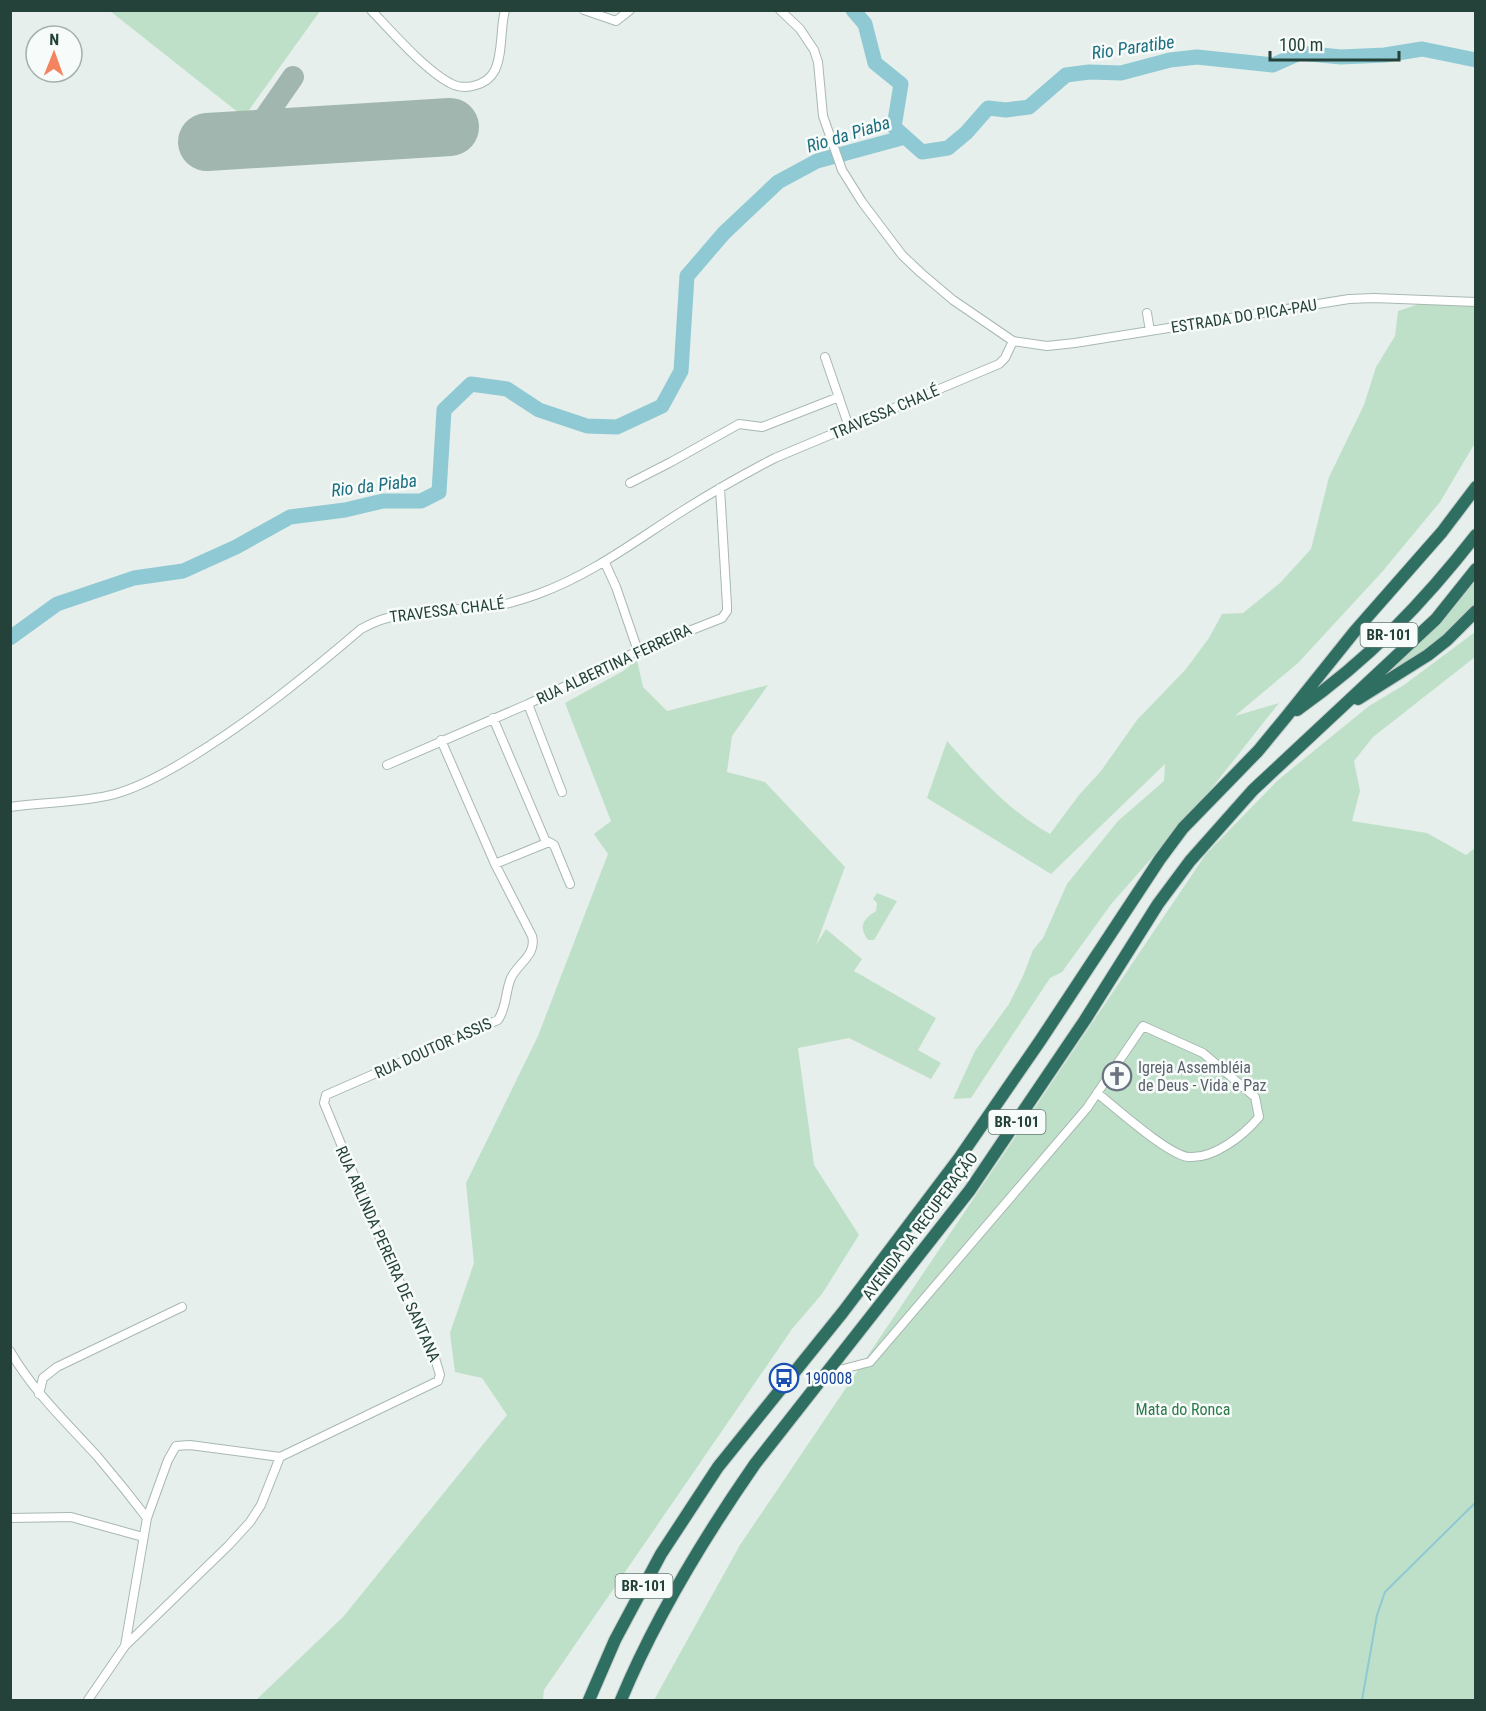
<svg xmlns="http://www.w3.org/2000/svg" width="1486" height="1711" viewBox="0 0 1486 1711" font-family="'Roboto Condensed',sans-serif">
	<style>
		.green { fill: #bfe0c8 }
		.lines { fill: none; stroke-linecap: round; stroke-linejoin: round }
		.stream { stroke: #8ec9d4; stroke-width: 2 }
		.river { stroke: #8ec9d4; stroke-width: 15 }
		.taxiway { stroke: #a2b6b0; stroke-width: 22 }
		.runway { stroke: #a2b6b0; stroke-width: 58 }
		.minor-casing { stroke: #a8b8b2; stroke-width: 10 }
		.highway-casing { stroke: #c2cac8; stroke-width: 14 }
		.minor { stroke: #fff; stroke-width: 8 }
		.highway { stroke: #2f6f62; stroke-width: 12 }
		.labels { text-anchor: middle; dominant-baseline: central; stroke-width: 5; stroke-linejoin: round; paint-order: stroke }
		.shield { fill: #f7fbf9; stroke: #637a73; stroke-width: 1.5 }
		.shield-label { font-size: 15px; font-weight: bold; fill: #24423a }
		.street-label { font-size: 16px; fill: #24423a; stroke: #f7fbf9 }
		.worship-label { font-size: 16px; fill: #5b616d; stroke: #f7fbf9; text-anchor: start }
		.transit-label { font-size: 16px; fill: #164399; stroke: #f7fbf9; text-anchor: start }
		.park-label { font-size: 16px; fill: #2d7a4b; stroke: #f7fbf9 }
		.water-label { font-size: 18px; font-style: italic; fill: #1c6f80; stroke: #f7fbf9 }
	</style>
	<rect width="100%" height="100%" fill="#e6efeb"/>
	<path class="green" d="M 110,11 L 320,11 L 244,117 Z
		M 1419,304 L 1475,306 L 1475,443 L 1440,502 L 1382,572 L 1298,663 L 1235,716 L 1279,703 L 1196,808 L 1112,903 L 1062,972 L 1050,978 L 971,1098 L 953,1099 L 975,1051 L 1009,1004 L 1023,976 L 1033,950 L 1043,938 L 1067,884 L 1118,821 L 1164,781 L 1165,764 L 1051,874 L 927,798 L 947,741 C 978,776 1009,811 1050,834 L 1079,795 L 1101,771 L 1137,720 L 1186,669 L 1209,638 L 1222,614 L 1243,613 L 1280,583 L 1311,549 L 1329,477 L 1364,405 L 1376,367 L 1395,336 L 1398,311 Z
		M 1475,576 L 1475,606 L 1443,640 L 1378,683 L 1421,640 Z
		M 1475,632 L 1475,657 L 1373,737 L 1354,761 L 1360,791 L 1352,821 L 1427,833 L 1466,855 L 1475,848 L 1475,1700 L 654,1700 L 740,1545 L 1206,854 L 1278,780 L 1369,706 L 1404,685 Z
		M 637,660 L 643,687 L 667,711 L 768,685 L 732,736 L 727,772 L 765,782 L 845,867 L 816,945 L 826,929 L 862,959 L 854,971 L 936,1018 L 918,1050 L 941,1063 L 931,1079 L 849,1038 L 798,1048 L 814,1165 L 859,1235 L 822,1294 L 792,1329 L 544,1690 L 543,1700 L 256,1700 L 343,1617 L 507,1415 L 482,1378 L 455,1372 L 450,1333 L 474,1263 L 466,1183 L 538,1036 L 608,854 L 594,834 L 611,821 L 565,703 L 623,671 Z
		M 877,893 L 897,901 L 874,940 L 868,940 C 858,927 863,919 876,911 L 877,903 L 873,899 Z"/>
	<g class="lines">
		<path class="stream" d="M 1362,1700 L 1377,1615 L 1385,1592 L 1476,1502"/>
		<path class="river" d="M 853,10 L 865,24 L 875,63 L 901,84 L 894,127 L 922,152 L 948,148 L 966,133 L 988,108 L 1006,110 L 1029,107 L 1066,75 L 1089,72 L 1121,73 L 1170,60 L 1197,57 L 1273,65 L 1300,53 L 1341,57 L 1385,55 L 1422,49 L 1476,60
			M 10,638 L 57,604 L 134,578 L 183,571 L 236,547 L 290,517 L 345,510 L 383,501 L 421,501 L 439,492 L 444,410 L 471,384 L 507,389 L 539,410 L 587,426 L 617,427 L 662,406 L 681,371 L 687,276 L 724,233 L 778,182 L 817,161 L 905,137"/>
		<path class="taxiway" d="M 258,139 L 257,129 L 293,77"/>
		<path class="runway" d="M 207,142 L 450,127"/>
		<g class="minor-casing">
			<path id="minor" d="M 371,10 C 391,31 425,70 450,83 C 464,91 487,86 495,70 C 503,53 500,29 505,10
				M 584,10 L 616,21 L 630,10
				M 780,10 L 800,29 L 814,50 L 818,62 L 823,116 L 842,170 L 862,202 L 902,255 L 921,273 L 953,300 L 1013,341 L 1047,346 L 1075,343 L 1349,299 L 1374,298 L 1476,302
				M 1147,313 L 1150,331
				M 825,357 L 849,427
				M 630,483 L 671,462 L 739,424 L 762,427 L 839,397
				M 605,563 L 616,587 L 638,651
				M 528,704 L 562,792
				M 493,718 L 546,842
				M 387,765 L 528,704 L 638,651 L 722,618 L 727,611 L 727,605 L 720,488
				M 10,807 C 45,802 81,803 115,794 C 143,786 169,771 193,756 C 253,719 307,675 361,629 C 403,605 448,613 494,606 C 510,604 524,599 538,594 C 593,574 636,540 684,510 C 714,491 744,474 775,458 L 999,364 L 1005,358 L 1013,341
				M 495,864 L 549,842 L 554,845 L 570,884
				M 10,1351 C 33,1391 66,1422 97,1456 C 114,1476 131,1497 147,1518
				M 828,1373 L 870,1362 L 1087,1108 L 1143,1026 L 1203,1053 L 1255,1097 L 1259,1117 C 1244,1135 1214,1159 1189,1157 C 1169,1156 1115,1107 1097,1093
				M 39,1394 L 43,1378 L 57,1367 L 182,1307
				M 10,1518 L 71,1517 L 143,1537
				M 126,1645 L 229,1545 L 250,1522 L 261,1505 L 280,1457
				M 88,1700 L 125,1646 L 147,1518 L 168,1460 L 176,1446 L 190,1445 L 280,1457 L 438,1381 L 440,1375 L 434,1355 L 386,1253 L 324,1103 L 326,1095 L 498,1020 C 507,1007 505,992 511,978 C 518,963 537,955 532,936 L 495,864 L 441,740"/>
		</g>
		<g class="highway-casing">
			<path id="highway" d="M 1358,699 L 1428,655 L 1447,640 L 1476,611
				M 1297,710 C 1368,660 1423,603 1476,535
				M 589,1700 L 615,1640 L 661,1554 L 718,1467 L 843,1312 L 960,1157 L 1040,1041 L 1160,859 L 1183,828 L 1258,751 L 1286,717 L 1355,631 L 1442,532 L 1476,487
				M 621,1700 C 656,1616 703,1539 755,1464 L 970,1190 L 1085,1020 L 1158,904 L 1190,861 L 1253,790 L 1436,619 L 1476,569"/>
		</g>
		<use href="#minor" class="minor"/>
		<use href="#highway" class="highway"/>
	</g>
	<defs>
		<g id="church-ring" transform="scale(1.5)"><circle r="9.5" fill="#f7fbf9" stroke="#6b7280" stroke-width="1.5"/><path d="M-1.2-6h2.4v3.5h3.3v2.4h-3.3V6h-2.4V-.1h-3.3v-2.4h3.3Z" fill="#6b7280"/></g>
		<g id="bus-ring" transform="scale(1.5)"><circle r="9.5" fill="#f7fbf9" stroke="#1a4fb4" stroke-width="1.5"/><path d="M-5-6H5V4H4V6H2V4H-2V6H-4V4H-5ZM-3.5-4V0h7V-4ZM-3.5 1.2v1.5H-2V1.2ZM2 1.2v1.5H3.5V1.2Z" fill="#1a4fb4"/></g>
	</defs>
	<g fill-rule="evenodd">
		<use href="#church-ring" x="1117" y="1076"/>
		<use href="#bus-ring" x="784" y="1378"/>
	</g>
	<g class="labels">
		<g class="shield">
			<rect x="1360.5" y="623" width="57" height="24" rx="4.5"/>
			<rect x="988.5" y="1110" width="57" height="24" rx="4.5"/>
			<rect x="615.5" y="1574" width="57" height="24" rx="4.5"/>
		</g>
		<g class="shield-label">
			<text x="1389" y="635">BR-101</text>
			<text x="1017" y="1122">BR-101</text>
			<text x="644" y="1586">BR-101</text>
		</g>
		<g class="street-label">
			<text transform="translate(1244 316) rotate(-9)">ESTRADA DO PICA-PAU</text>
			<text transform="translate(885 412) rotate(-23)">TRAVESSA CHALÉ</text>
			<text transform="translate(447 610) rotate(-7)">TRAVESSA CHALÉ</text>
			<text transform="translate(614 664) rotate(-25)">RUA ALBERTINA FERREIRA</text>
			<text transform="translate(433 1048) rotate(-24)">RUA DOUTOR ASSIS</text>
			<text transform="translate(920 1226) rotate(-53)">AVENIDA DA RECUPERAÇÃO</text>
			<text transform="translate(388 1254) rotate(66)">RUA ARLINDA PEREIRA DE SANTANA</text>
		</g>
		<g class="worship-label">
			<text x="1138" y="1067">Igreja Assembléia<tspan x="1138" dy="18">de Deus - Vida e Paz</tspan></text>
		</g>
		<g class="transit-label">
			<text x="805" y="1378">190008</text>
		</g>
		<g class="park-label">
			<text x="1183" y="1409">Mata do Ronca</text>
		</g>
		<g class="water-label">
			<text transform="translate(1133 47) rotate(-8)">Rio Paratibe</text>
			<text transform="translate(848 134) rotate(-17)">Rio da Piaba</text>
			<text transform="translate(374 485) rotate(-7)">Rio da Piaba</text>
		</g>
	</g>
	<rect width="1486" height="1711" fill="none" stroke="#24423a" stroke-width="24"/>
	<g transform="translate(54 54) rotate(1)"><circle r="28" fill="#f7fbf9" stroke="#a3b1ad" stroke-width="1.5"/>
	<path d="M0-4.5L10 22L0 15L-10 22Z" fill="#f4845f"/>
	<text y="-9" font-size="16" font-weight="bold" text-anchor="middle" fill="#24423a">N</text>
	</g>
	<path d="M1270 51v9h129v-9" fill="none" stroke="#24423a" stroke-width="3"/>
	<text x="1279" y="51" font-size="18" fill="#24423a" stroke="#f7fbf9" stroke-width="4.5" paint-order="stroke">100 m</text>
</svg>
